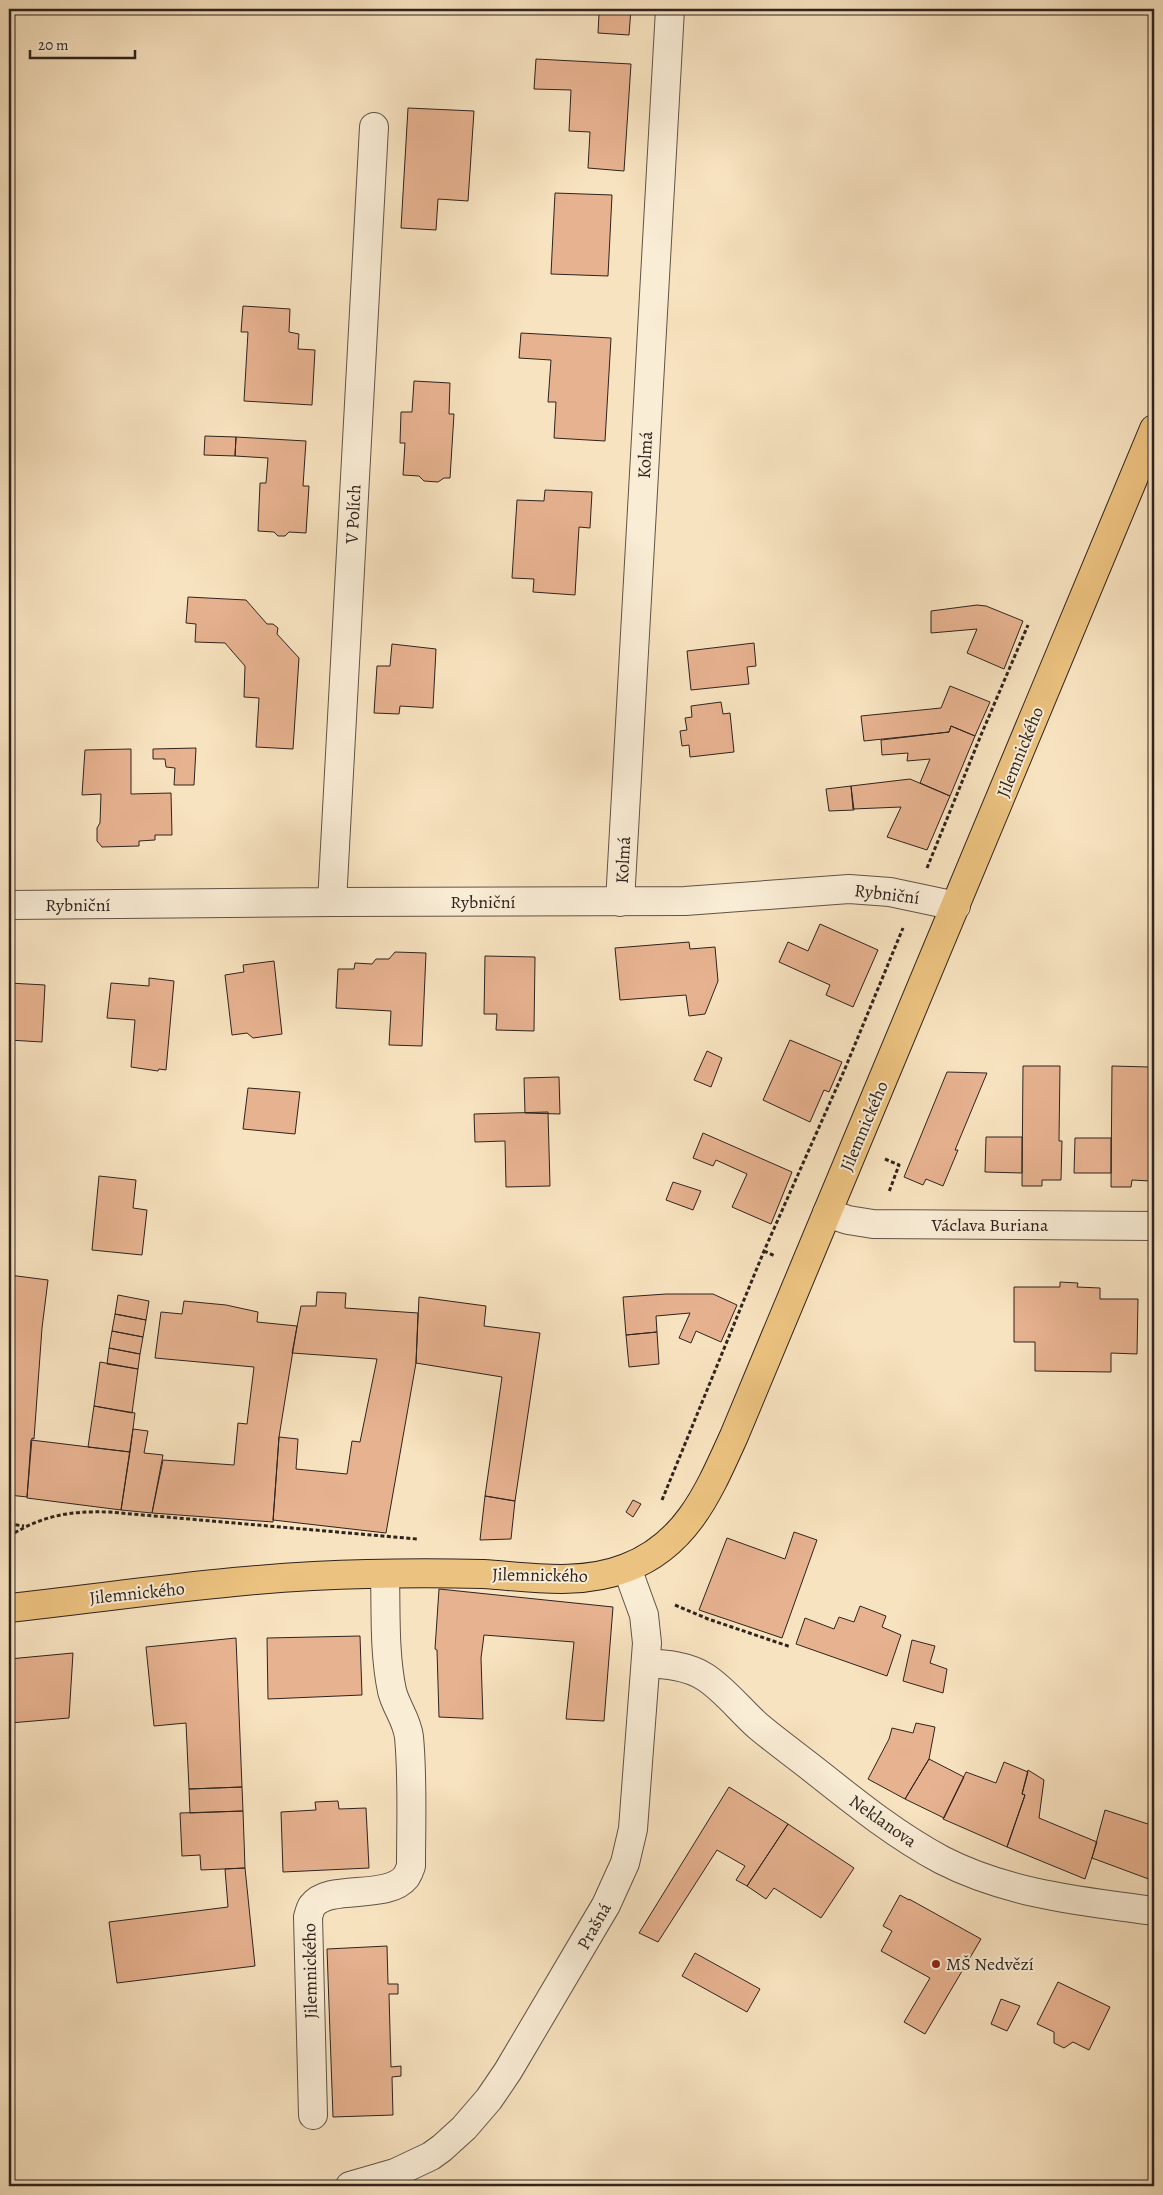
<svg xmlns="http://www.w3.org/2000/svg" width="1163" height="2195" viewBox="0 0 1163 2195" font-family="Alegreya,serif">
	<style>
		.building { fill: #e7b290; stroke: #2f231e }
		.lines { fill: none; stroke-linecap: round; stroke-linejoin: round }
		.minor-casing { stroke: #615346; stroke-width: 30 }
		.major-casing { stroke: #2f231e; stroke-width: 30 }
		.path { stroke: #2f231e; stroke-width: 3; stroke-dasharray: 4 2.5; stroke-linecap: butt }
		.minor { stroke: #faedd6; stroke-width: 28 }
		.major { stroke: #ecc280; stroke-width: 28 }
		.poi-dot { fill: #8f2418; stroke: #faedd6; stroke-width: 2 }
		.labels { text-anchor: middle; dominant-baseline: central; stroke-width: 4; stroke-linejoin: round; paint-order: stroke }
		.street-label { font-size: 18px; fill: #2f231e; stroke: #faedd6 }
		.poi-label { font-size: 18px; fill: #2f231e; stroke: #faedd6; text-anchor: start }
	</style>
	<rect width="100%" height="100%" fill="#f8e3c0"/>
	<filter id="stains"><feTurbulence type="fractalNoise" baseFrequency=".004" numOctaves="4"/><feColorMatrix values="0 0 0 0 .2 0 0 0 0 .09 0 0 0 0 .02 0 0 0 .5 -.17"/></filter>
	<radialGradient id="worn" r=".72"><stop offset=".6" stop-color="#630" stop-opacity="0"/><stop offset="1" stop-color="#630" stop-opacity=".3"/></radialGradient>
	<path class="building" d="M 574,9 L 631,9 L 629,35 L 598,33 L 599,14 L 574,12 Z
		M 536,59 L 631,64 L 624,171 L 588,168 L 590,132 L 569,131 L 571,90 L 534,89 Z
		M 408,108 L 474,111 L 468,201 L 438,199 L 436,230 L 401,228 Z
		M 555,193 L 612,195 L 608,276 L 551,274 Z
		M 243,306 L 290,309 L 289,332 L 299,334 L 298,349 L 315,350 L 312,405 L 244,401 L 248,332 L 241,332 Z
		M 521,333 L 611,338 L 605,441 L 554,438 L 556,402 L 548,402 L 551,360 L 519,358 Z
		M 414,381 L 450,383 L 449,414 L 454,414 L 450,478 L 444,478 L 438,482 L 424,481 L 419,476 L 403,475 L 405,443 L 400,443 L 401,412 L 412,412 Z
		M 205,436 L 236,437 L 235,456 L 204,455 Z
		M 236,437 L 306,441 L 303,486 L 309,486 L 306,533 L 289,532 L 285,536 L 278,536 L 274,532 L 258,531 L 260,483 L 266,483 L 268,458 L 235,456 Z
		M 545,490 L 592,492 L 590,528 L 579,527 L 575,595 L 533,592 L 534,579 L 512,578 L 517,500 L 544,501 Z
		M 188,597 L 246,600 L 267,624 L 273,624 L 278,628 L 277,634 L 299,658 L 293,749 L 256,747 L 259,698 L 244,697 L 245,666 L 225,643 L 195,642 L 196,624 L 186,623 Z
		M 977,605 L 986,606 L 1023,621 L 1004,669 L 967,653 L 977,629 L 931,633 L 931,611 Z
		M 754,643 L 756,666 L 747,667 L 749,684 L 691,690 L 687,651 Z
		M 392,644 L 436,649 L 433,708 L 400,706 L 399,714 L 374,713 L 377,666 L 390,666 Z
		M 950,686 L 990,702 L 975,736 L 951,726 L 949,732 L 864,741 L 861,716 L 941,708 Z
		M 721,702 L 723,714 L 730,713 L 734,752 L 690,757 L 689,745 L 682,746 L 680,731 L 687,730 L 685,718 L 692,717 L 691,706 Z
		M 951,726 L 975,736 L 950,796 L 920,783 L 930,759 L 907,761 L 908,753 L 882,755 L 881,740 L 949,732 Z
		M 196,748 L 194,785 L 174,785 L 175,768 L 166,767 L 165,759 L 153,759 L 153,749 Z
		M 131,749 L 131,794 L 171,793 L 172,835 L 155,835 L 155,840 L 139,841 L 139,846 L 102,847 L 97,841 L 97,828 L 100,823 L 101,794 L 82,795 L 85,750 Z
		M 910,779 L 950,796 L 927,850 L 887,837 L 901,807 L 853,809 L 851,786 Z
		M 851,786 L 854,810 L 829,811 L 826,789 Z
		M 820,924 L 878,950 L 853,1007 L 826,995 L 830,985 L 779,962 L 788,942 L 808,951 Z
		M 689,942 L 690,949 L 715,947 L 718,981 L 705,1014 L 689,1016 L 686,995 L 620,1000 L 615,948 Z
		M 395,952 L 426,953 L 422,1046 L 389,1045 L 391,1011 L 336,1008 L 338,969 L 354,969 L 355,963 L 372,964 L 376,959 L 389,959 Z
		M 485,956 L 535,957 L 534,1031 L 496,1030 L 497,1014 L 484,1014 Z
		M 274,961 L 282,1034 L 253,1038 L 247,1033 L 232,1035 L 225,975 L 244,972 L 243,965 Z
		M 149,978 L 174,981 L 166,1070 L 159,1069 L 158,1071 L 131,1067 L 135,1020 L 107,1018 L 111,983 L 149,986 Z
		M 9,983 L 45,985 L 42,1042 L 9,1040 Z
		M 790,1040 L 842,1062 L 829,1092 L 824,1090 L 810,1122 L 763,1100 Z
		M 707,1051 L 722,1058 L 711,1087 L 694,1080 Z
		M 1023,1066 L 1060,1066 L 1059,1141 L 1062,1141 L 1061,1180 L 1042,1180 L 1042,1186 L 1022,1186 Z
		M 1112,1066 L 1149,1067 L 1150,1181 L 1132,1180 L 1131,1187 L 1111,1187 Z
		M 947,1072 L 987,1073 L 955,1150 L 958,1150 L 943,1186 L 926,1179 L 923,1185 L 904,1177 Z
		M 559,1077 L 560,1114 L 525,1113 L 524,1078 Z
		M 248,1088 L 300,1092 L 295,1134 L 243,1129 Z
		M 548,1112 L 550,1186 L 506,1187 L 505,1141 L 475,1142 L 474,1114 Z
		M 703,1133 L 792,1172 L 771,1224 L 732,1207 L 747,1174 L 716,1160 L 713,1166 L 693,1158 Z
		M 986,1137 L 1022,1137 L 1022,1173 L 985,1172 Z
		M 1075,1138 L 1111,1138 L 1111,1173 L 1074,1173 Z
		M 99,1176 L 136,1180 L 133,1208 L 147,1210 L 142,1255 L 92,1250 Z
		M 673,1182 L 701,1191 L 693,1210 L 666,1200 Z
		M 9,1275 L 48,1280 L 42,1328 L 34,1439 L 32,1438 L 27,1497 L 9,1495 Z
		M 1060,1282 L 1078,1283 L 1077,1287 L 1100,1288 L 1100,1299 L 1138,1299 L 1137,1354 L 1111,1353 L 1111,1372 L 1035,1371 L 1035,1342 L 1014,1342 L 1014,1287 L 1060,1287 Z
		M 317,1292 L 346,1293 L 345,1308 L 418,1313 L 416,1363 L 386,1533 L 273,1520 L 279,1437 L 298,1439 L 296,1469 L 347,1474 L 352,1441 L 360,1442 L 377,1359 L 292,1353 L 301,1306 L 316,1306 Z
		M 666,1294 L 713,1294 L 737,1305 L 721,1342 L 696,1331 L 691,1343 L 679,1338 L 690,1313 L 656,1316 L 657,1332 L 626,1335 L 623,1297 Z
		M 118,1295 L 149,1301 L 146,1320 L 115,1314 Z
		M 419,1297 L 486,1306 L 484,1326 L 540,1333 L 515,1501 L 485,1496 L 502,1377 L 416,1363 Z
		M 184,1301 L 226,1305 L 258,1312 L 257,1322 L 297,1326 L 279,1437 L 273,1522 L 152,1513 L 163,1460 L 234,1465 L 238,1423 L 247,1424 L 254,1367 L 155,1358 L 161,1312 L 182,1314 Z
		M 115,1314 L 146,1320 L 143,1337 L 112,1331 Z
		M 112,1331 L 143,1337 L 140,1354 L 109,1348 Z
		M 657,1332 L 659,1364 L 629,1367 L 626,1335 Z
		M 109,1348 L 140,1354 L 138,1369 L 107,1364 Z
		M 100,1362 L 138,1369 L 132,1413 L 94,1406 Z
		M 94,1406 L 135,1413 L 130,1452 L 88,1447 Z
		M 133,1429 L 148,1431 L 144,1453 L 163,1455 L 152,1513 L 121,1510 Z
		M 31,1440 L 130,1452 L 121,1510 L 27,1498 Z
		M 485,1496 L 515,1501 L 511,1539 L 480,1540 Z
		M 633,1500 L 641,1504 L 633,1517 L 626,1512 Z
		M 794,1532 L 817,1540 L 782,1638 L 699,1610 L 727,1538 L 785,1559 Z
		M 439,1589 L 613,1607 L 604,1721 L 566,1719 L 574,1642 L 484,1635 L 481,1658 L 483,1719 L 439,1717 L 437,1650 L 435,1649 Z
		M 860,1606 L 886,1616 L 882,1627 L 901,1635 L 887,1676 L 796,1644 L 805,1618 L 834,1629 L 839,1617 L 854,1622 Z
		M 360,1636 L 362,1695 L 268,1699 L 267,1638 Z
		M 236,1638 L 242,1787 L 189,1789 L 186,1723 L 154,1726 L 146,1647 Z
		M 912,1640 L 935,1646 L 930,1663 L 947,1669 L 943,1693 L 903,1681 Z
		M 73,1653 L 69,1718 L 10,1723 L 9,1659 Z
		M 916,1723 L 935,1727 L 929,1759 L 905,1799 L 868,1779 L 889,1739 L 892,1728 L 913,1733 Z
		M 929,1759 L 964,1777 L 944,1818 L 905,1799 Z
		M 1004,1762 L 1028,1772 L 1022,1794 L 1025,1795 L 1007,1847 L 943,1819 L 966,1772 L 996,1783 Z
		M 1028,1770 L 1044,1780 L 1039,1818 L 1097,1842 L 1085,1879 L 1007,1847 L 1025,1795 L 1022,1794 Z
		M 242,1787 L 243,1811 L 190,1813 L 189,1789 Z
		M 729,1787 L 788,1824 L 747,1886 L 736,1880 L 745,1866 L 717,1850 L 658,1942 L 639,1933 Z
		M 338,1801 L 339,1809 L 366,1808 L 369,1868 L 283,1872 L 281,1812 L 316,1810 L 315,1802 Z
		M 1105,1810 L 1154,1826 L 1154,1881 L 1092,1858 Z
		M 243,1811 L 245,1868 L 201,1870 L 200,1855 L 182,1856 L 180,1813 Z
		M 788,1824 L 854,1868 L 821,1918 L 774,1888 L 766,1899 L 747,1886 Z
		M 245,1868 L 255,1966 L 117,1983 L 109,1922 L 228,1907 L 225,1869 Z
		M 900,1895 L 909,1900 L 909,1899 L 981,1939 L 925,2034 L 904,2022 L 930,1978 L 881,1951 L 892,1931 L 883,1926 Z
		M 387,1946 L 388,1984 L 398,1984 L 398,1994 L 389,1994 L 391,2067 L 401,2066 L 401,2076 L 392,2077 L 393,2115 L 333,2117 L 327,1949 Z
		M 695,1953 L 760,1989 L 747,2012 L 682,1976 Z
		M 1058,1982 L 1110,2007 L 1089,2050 L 1073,2042 L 1064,2048 L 1054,2043 L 1054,2032 L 1037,2024 Z
		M 1001,1999 L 1020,2006 L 1007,2031 L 991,2024 Z"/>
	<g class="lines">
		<g class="minor-casing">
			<path id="minor" d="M 332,902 L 374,127
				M 620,902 L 670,9
				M 9,905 L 332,902 L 685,901 L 849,889 L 890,892 L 956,906
				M 827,1213 L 848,1220 L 873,1224 L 1154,1226
				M 646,1663 C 665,1664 688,1666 705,1677 C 725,1690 740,1710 758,1726 C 777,1742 798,1757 818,1773 C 857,1804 897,1836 942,1860 C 1008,1894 1081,1901 1154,1911
				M 313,2115 L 308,1917 C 309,1914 310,1909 312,1906 C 329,1883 387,1901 406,1877 C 408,1874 410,1869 411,1866 C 411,1823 413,1779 409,1737 C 407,1720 396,1707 392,1691 C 384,1653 386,1612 385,1574
				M 350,2186 L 395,2173 L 431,2156 L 442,2148 L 464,2128 L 489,2099 L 508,2071 L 606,1905 L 625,1863 L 633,1829 L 647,1643 L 644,1615 L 627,1568"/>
		</g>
		<g class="major-casing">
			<path id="major" d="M 9,1608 C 128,1595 247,1576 367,1574 C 406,1573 444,1573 483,1574 C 530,1577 580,1586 626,1568 C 687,1545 709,1491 734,1436 L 1154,429"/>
		</g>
		<path class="path" d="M 927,868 L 981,735 L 1028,625
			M 885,1159 L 899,1165 L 889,1192
			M 764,1251 L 775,1256
			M 662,1500 L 764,1251 L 844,1071 L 903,928
			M 9,1524 L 24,1526
			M 9,1536 C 44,1515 69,1511 109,1512 L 417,1539
			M 675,1605 L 708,1619 L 791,1647"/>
		<use href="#minor" class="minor"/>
		<use href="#major" class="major"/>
	</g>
	<circle class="poi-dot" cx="936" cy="1964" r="5"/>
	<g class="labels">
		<g class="street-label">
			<text transform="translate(645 455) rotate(-87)">Kolmá</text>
			<text transform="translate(353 514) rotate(-87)">V Polích</text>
			<text transform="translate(1020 752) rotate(-68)">Jilemnického</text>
			<text transform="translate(623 860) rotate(-87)">Kolmá</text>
			<text transform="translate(887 894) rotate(7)">Rybniční</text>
			<text x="483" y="902">Rybniční</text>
			<text x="78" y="905">Rybniční</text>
			<text transform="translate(864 1126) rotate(-67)">Jilemnického</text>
			<text x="990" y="1225">Václava Buriana</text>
			<text transform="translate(540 1575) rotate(1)">Jilemnického</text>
			<text transform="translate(137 1593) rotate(-6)">Jilemnického</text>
			<text transform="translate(883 1821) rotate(35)">Neklanova</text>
			<text transform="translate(594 1926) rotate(-61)">Prašná</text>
			<text transform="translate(310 1971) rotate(-91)">Jilemnického</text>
		</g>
		<g class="poi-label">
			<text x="946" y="1964">MŠ Nedvězí</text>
		</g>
	</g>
	<rect width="1163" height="2195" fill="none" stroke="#f8e3c0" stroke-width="30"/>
	<rect x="10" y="10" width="1143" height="2175" fill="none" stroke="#2f231e" stroke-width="2.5"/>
	<rect x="15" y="15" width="1133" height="2165" fill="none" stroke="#2f231e"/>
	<path d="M30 50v8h105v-8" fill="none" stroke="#2f231e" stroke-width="2.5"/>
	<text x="38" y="50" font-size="15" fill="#2f231e" stroke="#faedd6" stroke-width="4" paint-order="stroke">20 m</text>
	<rect width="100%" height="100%" filter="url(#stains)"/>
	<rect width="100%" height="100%" fill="url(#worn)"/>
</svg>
